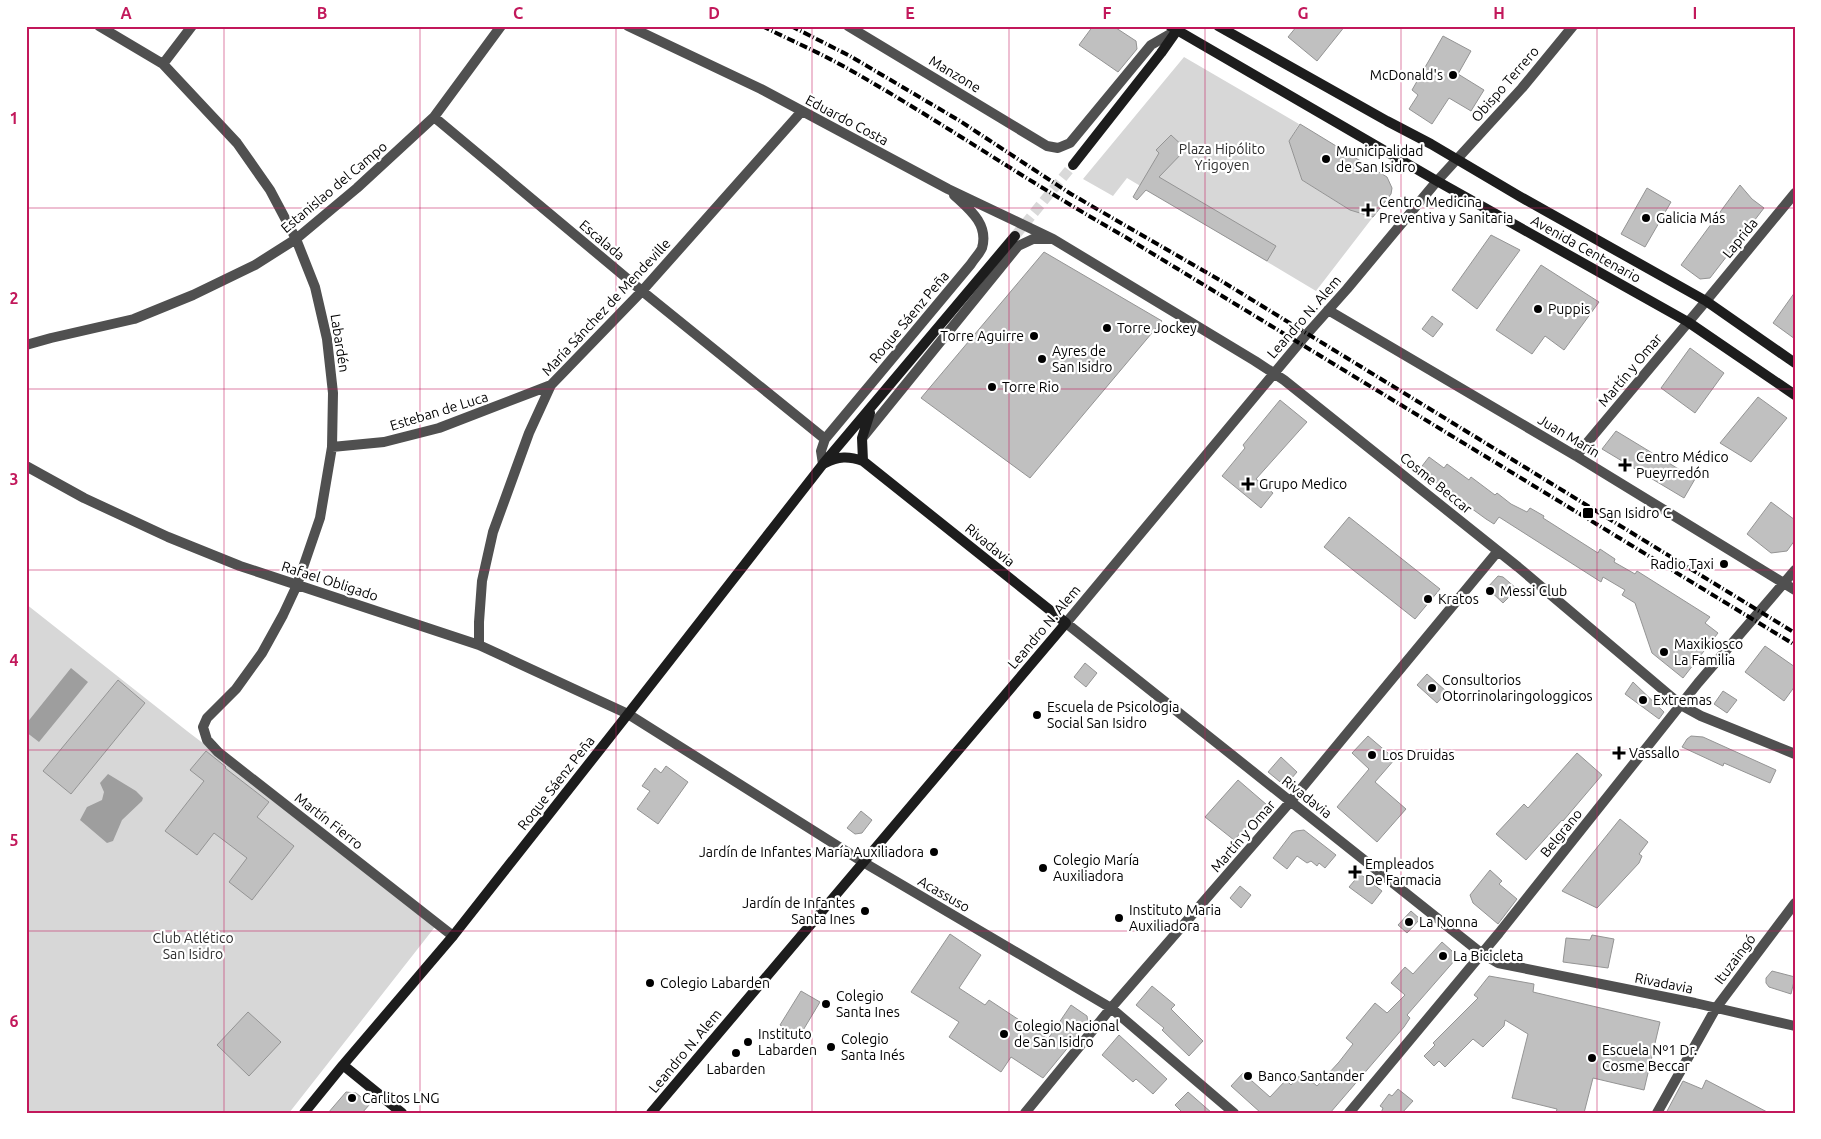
<svg xmlns="http://www.w3.org/2000/svg" width="1821" height="1139" viewBox="0 0 1821 1139" font-family="Ubuntu,sans-serif">
	<style>
		.green { fill: #d7d7d7 }
		.water { fill: #9e9e9e }
		.building { fill: #c0c0c0; stroke: #949494 }
		.lines { fill: none; stroke-linecap: round; stroke-linejoin: round }
		.secondary-tunnel { stroke: #d9d9d9; stroke-width: 10; stroke-dasharray: 10 5; stroke-linecap: butt }
		.street { stroke: #505050; stroke-width: 10 }
		.secondary { stroke: #1d1d1d; stroke-width: 10 }
		.rail { stroke: #000; stroke-width: 4; stroke-dasharray: 8 2.5 1 2.5; stroke-linecap: butt }
		.grid { fill: none; stroke: #c2185b; stroke-width: 1; stroke-opacity: 0.55 }
		.poi-dot { fill: #000; stroke: #fff; stroke-width: 2 }
		.labels { text-anchor: middle; dominant-baseline: central; stroke-width: 4.5; stroke-linejoin: round; paint-order: stroke }
		.street-label { font-size: 14px; fill: #000; stroke: #fff }
		.poi-label { font-size: 14px; fill: #000; stroke: #fff; text-anchor: start }
		.park-label { font-size: 14px; fill: #2e2e2e; stroke: #fff }
		.neatline { fill: none; stroke: #c2185b; stroke-width: 2 }
		.grid-label { font-size: 16px; text-anchor: middle; font-weight: bold; fill: #c2185b }
	</style>
	<rect width="100%" height="100%" fill="#fff"/>
	<path class="green" d="M 1184,57 L 1299,124 L 1289,141 L 1302,180 L 1345,207 L 1373,217 L 1316,291 L 1127,178 L 1113,196 L 1083,179 Z
		M 26,604 L 187,731 L 438,923 L 289,1113 L 26,1113 Z"/>
	<path class="water" d="M 71,668 L 88,682 L 39,742 L 26,732 L 26,724 Z
		M 108,774 L 136,791 L 143,798 L 142,801 L 122,820 L 113,841 L 107,843 L 80,820 L 87,807 L 102,800 L 104,792 L 100,783 Z"/>
	<path class="building" d="M 1093,26 L 1113,26 L 1136,41 L 1137,49 L 1118,72 L 1079,45 Z
		M 1297,26 L 1345,26 L 1317,61 L 1288,37 Z
		M 1443,36 L 1471,51 L 1458,74 L 1484,90 L 1471,111 L 1449,98 L 1432,124 L 1409,109 L 1418,95 L 1412,90 Z
		M 1300,124 L 1387,177 L 1392,188 L 1391,194 L 1373,217 L 1350,210 L 1302,180 L 1289,141 Z
		M 1171,135 L 1186,149 L 1159,177 L 1276,246 L 1267,261 L 1146,190 L 1137,200 L 1133,197 L 1159,153 L 1156,150 Z
		M 1740,185 L 1752,199 L 1764,208 L 1710,278 L 1700,279 L 1681,265 Z
		M 1647,188 L 1671,202 L 1645,247 L 1621,234 Z
		M 1491,235 L 1520,250 L 1477,309 L 1452,290 Z
		M 1044,252 L 1162,321 L 1030,478 L 921,398 Z
		M 1541,265 L 1599,302 L 1564,350 L 1545,336 L 1532,354 L 1496,330 Z
		M 1795,292 L 1795,339 L 1773,323 Z
		M 1432,316 L 1443,324 L 1433,337 L 1422,329 Z
		M 1690,348 L 1724,373 L 1695,413 L 1661,388 Z
		M 1758,397 L 1787,418 L 1751,462 L 1720,443 Z
		M 1280,400 L 1307,422 L 1256,479 L 1273,493 L 1261,508 L 1222,476 L 1245,448 L 1243,445 Z
		M 1616,431 L 1695,479 L 1684,498 L 1602,449 Z
		M 1429,457 L 1444,468 L 1447,464 L 1469,480 L 1471,477 L 1495,495 L 1497,493 L 1511,504 L 1527,512 L 1530,508 L 1544,516 L 1543,518 L 1598,553 L 1600,549 L 1615,559 L 1614,562 L 1635,574 L 1637,571 L 1710,617 L 1705,623 L 1718,633 L 1683,678 L 1652,653 L 1635,603 L 1622,595 L 1625,590 L 1603,577 L 1601,582 L 1499,517 L 1494,524 L 1486,519 L 1419,470 Z
		M 1771,502 L 1795,520 L 1795,540 L 1787,551 L 1771,553 L 1747,534 Z
		M 1349,517 L 1440,589 L 1415,619 L 1324,547 Z
		M 1498,576 L 1503,577 L 1517,589 L 1503,603 L 1487,588 Z
		M 1765,646 L 1795,667 L 1795,686 L 1784,701 L 1745,672 Z
		M 1085,663 L 1097,673 L 1086,687 L 1074,677 Z
		M 1427,674 L 1447,692 L 1437,703 L 1417,685 Z
		M 118,680 L 145,703 L 71,794 L 43,771 Z
		M 1633,682 L 1664,712 L 1659,719 L 1625,694 Z
		M 1723,691 L 1737,700 L 1727,713 L 1714,704 Z
		M 1368,736 L 1395,759 L 1375,782 L 1406,809 L 1377,842 L 1337,807 L 1369,769 L 1352,753 Z
		M 1691,736 L 1703,737 L 1776,770 L 1770,783 L 1724,763 L 1723,766 L 1682,747 L 1687,739 Z
		M 206,751 L 226,767 L 225,768 L 269,802 L 257,817 L 294,846 L 252,900 L 229,882 L 247,858 L 214,833 L 197,855 L 165,831 L 204,781 L 190,770 Z
		M 1577,753 L 1602,775 L 1563,821 L 1562,820 L 1526,860 L 1496,834 L 1524,804 L 1528,808 Z
		M 1281,757 L 1297,772 L 1285,786 L 1268,772 Z
		M 666,766 L 688,782 L 658,824 L 637,809 L 650,791 L 642,786 L 655,768 L 661,773 Z
		M 1238,780 L 1267,805 L 1234,840 L 1205,817 Z
		M 861,811 L 872,820 L 862,833 L 855,834 L 847,828 Z
		M 1620,819 L 1648,842 L 1639,854 L 1642,856 L 1639,863 L 1597,908 L 1562,891 Z
		M 1304,830 L 1336,855 L 1325,868 L 1319,863 L 1317,866 L 1311,861 L 1307,863 L 1297,856 L 1287,869 L 1273,858 L 1292,833 L 1296,831 Z
		M 1490,870 L 1502,881 L 1499,884 L 1517,899 L 1498,924 L 1473,903 L 1470,895 Z
		M 1360,874 L 1382,891 L 1372,904 L 1349,887 Z
		M 1240,886 L 1251,895 L 1241,908 L 1230,898 Z
		M 1411,911 L 1420,919 L 1407,933 L 1398,925 Z
		M 950,934 L 981,955 L 959,988 L 985,1005 L 989,1000 L 1048,1039 L 1071,1005 L 1087,1016 L 1088,1023 L 1043,1078 L 1011,1057 L 1001,1072 L 949,1037 L 959,1022 L 911,992 Z
		M 1592,935 L 1614,939 L 1608,968 L 1563,962 L 1566,938 L 1590,940 Z
		M 1442,942 L 1452,951 L 1455,960 L 1407,1015 L 1410,1018 L 1404,1027 L 1330,1113 L 1261,1113 L 1231,1086 L 1243,1073 L 1270,1097 L 1286,1080 L 1291,1085 L 1302,1073 L 1317,1086 L 1339,1062 L 1353,1044 L 1346,1038 L 1375,1003 L 1387,1013 L 1405,995 L 1391,983 L 1405,967 L 1413,974 Z
		M 1772,971 L 1795,977 L 1791,994 L 1769,987 L 1766,983 L 1766,978 Z
		M 1489,976 L 1534,984 L 1533,992 L 1660,1022 L 1644,1090 L 1593,1078 L 1584,1113 L 1556,1113 L 1557,1109 L 1512,1098 L 1528,1034 L 1505,1020 L 1504,1026 L 1483,1047 L 1473,1039 L 1445,1067 L 1439,1061 L 1434,1066 L 1424,1056 L 1435,1045 L 1433,1043 L 1478,998 L 1474,995 Z
		M 1152,986 L 1175,1005 L 1171,1009 L 1203,1041 L 1189,1056 L 1162,1030 L 1164,1028 L 1136,1005 Z
		M 801,991 L 820,1002 L 799,1037 L 780,1025 Z
		M 248,1012 L 281,1042 L 249,1076 L 217,1045 Z
		M 1119,1035 L 1167,1079 L 1153,1094 L 1136,1079 L 1133,1082 L 1102,1055 Z
		M 1706,1080 L 1769,1113 L 1666,1113 L 1683,1081 L 1702,1089 Z
		M 1398,1089 L 1413,1101 L 1402,1113 L 1381,1113 L 1383,1108 L 1380,1106 L 1389,1094 L 1392,1096 Z
		M 346,1092 L 356,1093 L 370,1104 L 362,1113 L 328,1113 Z
		M 1188,1092 L 1212,1113 L 1183,1113 L 1175,1105 Z"/>
	<g class="lines">
		<path class="secondary-tunnel" d="M 1015,236 L 1073,165"/>
		<path class="street" d="M 99,26 L 163,64 L 237,143 L 270,190 L 296,239 L 315,287 L 327,339 L 333,393 L 332,447 L 320,518 L 297,585 L 283,615 L 262,653 L 236,689 L 207,718 L 203,727 L 207,740 L 218,752 L 453,936
			M 628,26 L 761,89 L 948,189 L 1053,239 L 1255,361 L 1284,380 L 1518,567 L 1681,705 L 1701,716 L 1795,754
			M 848,26 L 1047,146 L 1058,148 L 1070,143 L 1151,45 L 1177,30
			M 1573,26 L 1522,88 L 1437,181 L 1347,289 L 1306,335 L 1066,623 L 1481,953 L 1498,963 L 1695,1003 L 1795,1026
			M 163,64 L 192,26
			M 434,117 L 642,291 L 825,439
			M 1328,310 L 1576,456 L 1795,590
			M 26,345 L 51,338 L 134,319 L 193,295 L 255,265 L 296,239 L 357,188 L 434,117 L 501,26
			M 863,437 L 1018,246 L 1033,239 L 1052,239
			M 332,447 L 384,442 L 439,428 L 551,385
			M 1576,456 L 1706,301 L 1795,193
			M 823,464 L 821,451 L 825,439 L 971,264 C 974,259 980,253 982,248 C 989,224 969,209 954,195
			M 26,466 L 84,498 L 168,537 L 240,566 L 479,645 L 628,714 L 863,862 L 1111,1008 L 1234,1113
			M 479,645 L 479,622 L 482,581 L 493,532 L 529,433 L 551,385 L 642,291 L 802,111
			M 1025,1113 L 1111,1008 L 1291,801 L 1498,551
			M 1349,1113 L 1499,933 L 1698,683 L 1795,570
			M 1657,1113 L 1716,1008 L 1795,903"/>
		<path class="secondary" d="M 1170,26 L 1437,181 L 1688,322 L 1795,395
			M 1218,26 L 1387,121 L 1431,144 L 1519,196 L 1706,301 L 1795,363
			M 1073,165 L 1161,53 L 1180,26
			M 863,461 L 862,438 L 870,413
			M 343,1065 L 402,1113
			M 304,1113 L 343,1065 L 453,936 L 628,714 L 823,464 L 1015,236
			M 651,1113 L 1066,623 L 863,461 C 849,456 838,456 825,463"/>
		<path class="rail" d="M 762,26 C 790,40 818,52 845,67 C 939,120 1028,182 1122,235 L 1795,645
			M 791,26 L 850,56 L 960,121 L 1071,194 L 1223,282 L 1795,633"/>
	</g>
	<path class="grid" d="M 224,26 L 224,1113M 420,26 L 420,1113M 616,26 L 616,1113M 812,26 L 812,1113M 1009,26 L 1009,1113M 1205,26 L 1205,1113M 1401,26 L 1401,1113M 1597,26 L 1597,1113M 26,208 L 1795,208M 26,389 L 1795,389M 26,570 L 1795,570M 26,750 L 1795,750M 26,931 L 1795,931"/>
	<g class="poi-dot">
		<circle cx="1453" cy="75" r="5"/>
		<circle cx="1326" cy="159" r="5"/>
		<path d="M1365.5 202.5h5v5h5v5h-5v5h-5v-5h-5v-5h5z"/>
		<circle cx="1646" cy="218" r="5"/>
		<circle cx="1538" cy="309" r="5"/>
		<circle cx="1107" cy="328" r="5"/>
		<circle cx="1034" cy="336" r="5"/>
		<circle cx="1042" cy="359" r="5"/>
		<circle cx="992" cy="387" r="5"/>
		<path d="M1622.5 457.5h5v5h5v5h-5v5h-5v-5h-5v-5h5z"/>
		<path d="M1245.5 476.5h5v5h5v5h-5v5h-5v-5h-5v-5h5z"/>
		<rect x="1582" y="507" width="12" height="12" rx="2.5"/>
		<circle cx="1724" cy="564" r="5"/>
		<circle cx="1490" cy="591" r="5"/>
		<circle cx="1428" cy="599" r="5"/>
		<circle cx="1664" cy="652" r="5"/>
		<circle cx="1432" cy="688" r="5"/>
		<circle cx="1643" cy="700" r="5"/>
		<circle cx="1037" cy="715" r="5"/>
		<path d="M1616.5 745.5h5v5h5v5h-5v5h-5v-5h-5v-5h5z"/>
		<circle cx="1372" cy="755" r="5"/>
		<circle cx="934" cy="852" r="5"/>
		<circle cx="1043" cy="868" r="5"/>
		<path d="M1352.5 864.5h5v5h5v5h-5v5h-5v-5h-5v-5h5z"/>
		<circle cx="865" cy="911" r="5"/>
		<circle cx="1119" cy="918" r="5"/>
		<circle cx="1409" cy="922" r="5"/>
		<circle cx="1443" cy="956" r="5"/>
		<circle cx="650" cy="983" r="5"/>
		<circle cx="826" cy="1004" r="5"/>
		<circle cx="1004" cy="1034" r="5"/>
		<circle cx="748" cy="1042" r="5"/>
		<circle cx="831" cy="1047" r="5"/>
		<circle cx="736" cy="1053" r="5"/>
		<circle cx="1592" cy="1058" r="5"/>
		<circle cx="1248" cy="1076" r="5"/>
		<circle cx="352" cy="1098" r="5"/>
	</g>
	<g class="labels">
		<g class="street-label">
			<text transform="translate(955 74) rotate(31)">Manzone</text>
			<text transform="translate(1505 84) rotate(-49)">Obispo Terrero</text>
			<text transform="translate(847 120) rotate(28)">Eduardo Costa</text>
			<text transform="translate(334 187) rotate(-40)">Estanislao del Campo</text>
			<text transform="translate(1740 238) rotate(-51)">Laprida</text>
			<text transform="translate(602 240) rotate(40)">Escalada</text>
			<text transform="translate(1586 249) rotate(29)">Avenida Centenario</text>
			<text transform="translate(606 307) rotate(-47)">María Sánchez de Mendeville</text>
			<text transform="translate(909 317) rotate(-50)">Roque Sáenz Peña</text>
			<text transform="translate(1304 317) rotate(-49)">Leandro N. Alem</text>
			<text transform="translate(340 343) rotate(81)">Labardén</text>
			<text transform="translate(1630 370) rotate(-50)">Martín y Omar</text>
			<text transform="translate(439 411) rotate(-17)">Esteban de Luca</text>
			<text transform="translate(1569 436) rotate(31)">Juan Marín</text>
			<text transform="translate(1436 483) rotate(39)">Cosme Beccar</text>
			<text transform="translate(990 545) rotate(39)">Rivadavia</text>
			<text transform="translate(330 581) rotate(18)">Rafael Obligado</text>
			<text transform="translate(1044 627) rotate(-50)">Leandro N. Alem</text>
			<text transform="translate(556 783) rotate(-52)">Roque Sáenz Peña</text>
			<text transform="translate(1307 797) rotate(38)">Rivadavia</text>
			<text transform="translate(329 821) rotate(38)">Martín Fierro</text>
			<text transform="translate(1561 833) rotate(-51)">Belgrano</text>
			<text transform="translate(1243 836) rotate(-49)">Martín y Omar</text>
			<text transform="translate(944 894) rotate(30)">Acassuso</text>
			<text transform="translate(1735 959) rotate(-53)">Ituzaingó</text>
			<text transform="translate(1664 983) rotate(11)">Rivadavia</text>
			<text transform="translate(685 1051) rotate(-50)">Leandro N. Alem</text>
		</g>
		<g class="poi-label">
			<text x="1443" y="75" text-anchor="end">McDonald's</text>
			<text x="1336" y="151">Municipalidad<tspan x="1336" dy="16">de San Isidro</tspan></text>
			<text x="1379" y="202">Centro Medicina<tspan x="1379" dy="16">Preventiva y Sanitaria</tspan></text>
			<text x="1656" y="218">Galicia Más</text>
			<text x="1548" y="309">Puppis</text>
			<text x="1117" y="328">Torre Jockey</text>
			<text x="1024" y="336" text-anchor="end">Torre Aguirre</text>
			<text x="1052" y="351">Ayres de<tspan x="1052" dy="16">San Isidro</tspan></text>
			<text x="1002" y="387">Torre Rio</text>
			<text x="1636" y="457">Centro Médico<tspan x="1636" dy="16">Pueyrredón</tspan></text>
			<text x="1259" y="484">Grupo Medico</text>
			<text x="1599" y="513">San Isidro C</text>
			<text x="1714" y="564" text-anchor="end">Radio Taxi</text>
			<text x="1500" y="591">Messi Club</text>
			<text x="1438" y="599">Kratos</text>
			<text x="1674" y="644">Maxikiosco<tspan x="1674" dy="16">La Familia</tspan></text>
			<text x="1442" y="680">Consultorios<tspan x="1442" dy="16">Otorrinolaringologgicos</tspan></text>
			<text x="1653" y="700">Extremas</text>
			<text x="1047" y="707">Escuela de Psicologia<tspan x="1047" dy="16">Social San Isidro</tspan></text>
			<text x="1629" y="753">Vassallo</text>
			<text x="1382" y="755">Los Druidas</text>
			<text x="924" y="852" text-anchor="end">Jardín de Infantes María Auxiliadora</text>
			<text x="1053" y="860">Colegio María<tspan x="1053" dy="16">Auxiliadora</tspan></text>
			<text x="1365" y="864">Empleados<tspan x="1365" dy="16">De Farmacia</tspan></text>
			<text x="855" y="903" text-anchor="end">Jardín de Infantes<tspan x="855" dy="16">Santa Ines</tspan></text>
			<text x="1129" y="910">Instituto Maria<tspan x="1129" dy="16">Auxiliadora</tspan></text>
			<text x="1419" y="922">La Nonna</text>
			<text x="1453" y="956">La Bicicleta</text>
			<text x="660" y="983">Colegio Labarden</text>
			<text x="836" y="996">Colegio<tspan x="836" dy="16">Santa Ines</tspan></text>
			<text x="1014" y="1026">Colegio Nacional<tspan x="1014" dy="16">de San Isidro</tspan></text>
			<text x="758" y="1034">Instituto<tspan x="758" dy="16">Labarden</tspan></text>
			<text x="841" y="1039">Colegio<tspan x="841" dy="16">Santa Inés</tspan></text>
			<text x="1602" y="1050">Escuela Nº1 Dr.<tspan x="1602" dy="16">Cosme Beccar</tspan></text>
			<text x="736" y="1069" text-anchor="middle">Labarden</text>
			<text x="1258" y="1076">Banco Santander</text>
			<text x="362" y="1098">Carlitos LNG</text>
		</g>
		<g class="park-label">
			<text x="1222" y="149">Plaza Hipólito<tspan x="1222" dy="16">Yrigoyen</tspan></text>
			<text x="193" y="938">Club Atlético<tspan x="193" dy="16">San Isidro</tspan></text>
		</g>
	</g>
	<rect width="1821" height="1139" fill="none" stroke="#ffffff" stroke-width="55"/>
	<rect x="28" y="28" width="1766" height="1084" class="neatline"/>
	<g class="grid-label">
		<text x="126" y="19">A</text>
		<text x="322" y="19">B</text>
		<text x="518" y="19">C</text>
		<text x="714" y="19">D</text>
		<text x="910" y="19">E</text>
		<text x="1107" y="19">F</text>
		<text x="1303" y="19">G</text>
		<text x="1499" y="19">H</text>
		<text x="1695" y="19">I</text>
		<text x="14" y="124">1</text>
		<text x="14" y="304">2</text>
		<text x="14" y="485">3</text>
		<text x="14" y="666">4</text>
		<text x="14" y="846">5</text>
		<text x="14" y="1027">6</text>
	</g>
</svg>
